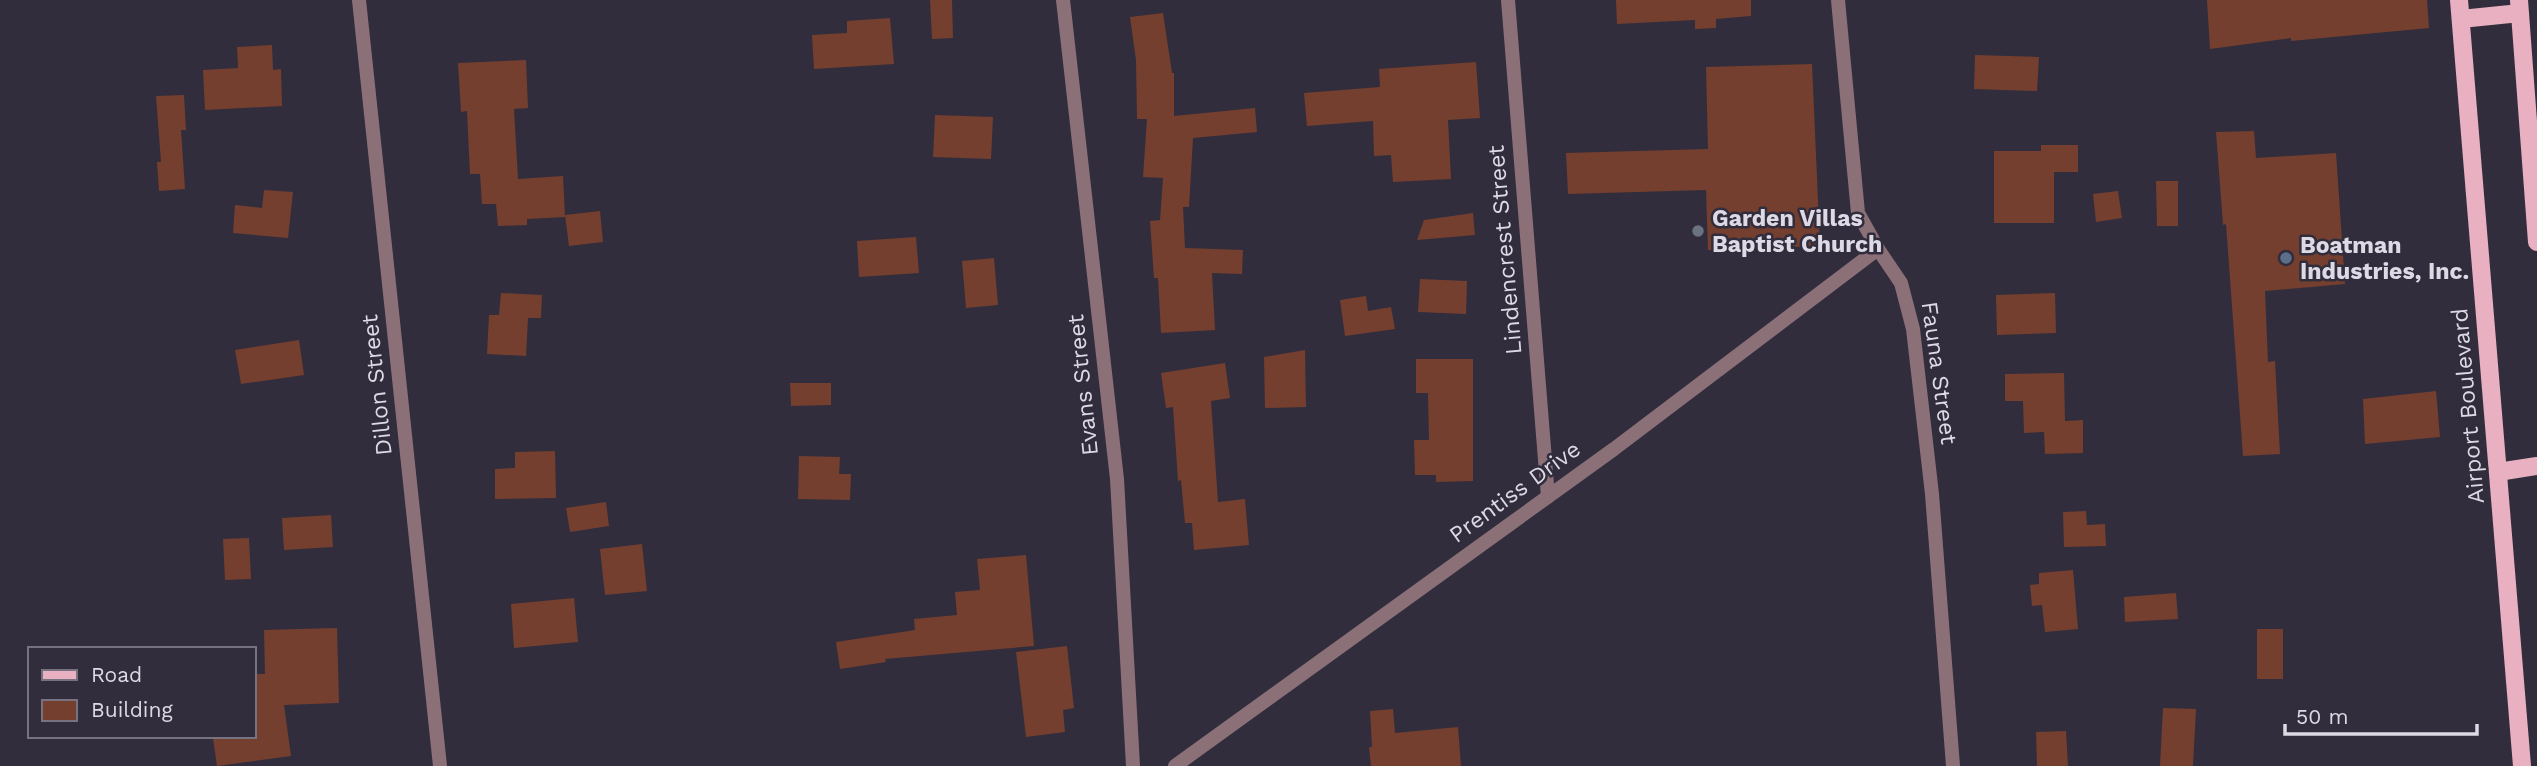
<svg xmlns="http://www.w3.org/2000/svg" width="2537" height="766" viewBox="0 0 2537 766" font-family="'Work Sans',sans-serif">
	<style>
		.building { fill: #743f2e }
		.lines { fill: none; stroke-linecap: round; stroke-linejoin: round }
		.street { stroke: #8c7078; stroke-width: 14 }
		.primary { stroke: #e8b0c0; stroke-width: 18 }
		.worship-dot { fill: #6b7280; stroke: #312d3d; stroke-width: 2.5 }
		.service-dot { fill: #5c6f8a; stroke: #312d3d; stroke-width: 2.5 }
		.labels { text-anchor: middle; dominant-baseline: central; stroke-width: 5; stroke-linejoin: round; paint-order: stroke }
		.poi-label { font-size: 23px; font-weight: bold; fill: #dddae5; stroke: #312d3d; text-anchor: start }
		.street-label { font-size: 23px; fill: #dddae5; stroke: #312d3d }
	</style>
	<rect width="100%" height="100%" fill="#312d3d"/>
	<path class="building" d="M 930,0 L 952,0 L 953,38 L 932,39 Z
		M 1616,0 L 1751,0 L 1751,16 L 1716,19 L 1716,28 L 1695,29 L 1695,20 L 1617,24 Z
		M 2207,0 L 2427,0 L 2429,28 L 2291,41 L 2291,38 L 2210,49 Z
		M 1163,13 L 1172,73 L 1174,73 L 1174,116 L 1255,108 L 1257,132 L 1193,138 L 1189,207 L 1183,207 L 1185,248 L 1243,250 L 1242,274 L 1212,273 L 1215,330 L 1161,333 L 1158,278 L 1154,278 L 1150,221 L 1160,220 L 1163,178 L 1143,177 L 1147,119 L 1137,119 L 1136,60 L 1130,17 Z
		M 890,18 L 894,64 L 814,69 L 812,35 L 847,33 L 847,21 Z
		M 272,45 L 273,70 L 281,69 L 282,106 L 205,110 L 203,70 L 238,68 L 237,47 Z
		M 1975,55 L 2039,57 L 2037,91 L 1974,89 Z
		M 526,60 L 528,108 L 514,109 L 518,179 L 563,176 L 565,217 L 527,219 L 527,225 L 498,226 L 496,204 L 482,204 L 480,174 L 470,174 L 467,111 L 461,112 L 458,63 Z
		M 1476,62 L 1480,118 L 1448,120 L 1451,179 L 1393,182 L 1391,155 L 1374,156 L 1373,121 L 1307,126 L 1304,93 L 1380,87 L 1379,69 Z
		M 1812,64 L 1820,246 L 1708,250 L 1706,190 L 1568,194 L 1566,153 L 1708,149 L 1706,67 Z
		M 184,95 L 186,130 L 181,130 L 185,189 L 159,191 L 157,162 L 161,162 L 156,96 Z
		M 935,115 L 993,117 L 991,159 L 933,157 Z
		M 2254,131 L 2256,158 L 2336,153 L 2345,284 L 2265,291 L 2268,362 L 2275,361 L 2280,454 L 2243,456 L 2226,224 L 2223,225 L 2216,132 Z
		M 2041,145 L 2078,145 L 2078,172 L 2054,172 L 2054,223 L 1994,223 L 1994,151 L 2041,151 Z
		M 2156,181 L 2178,181 L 2178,226 L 2157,226 Z
		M 264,190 L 293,192 L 288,238 L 233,233 L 235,205 L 262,208 Z
		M 2118,191 L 2122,218 L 2096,222 L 2093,194 Z
		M 600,211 L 603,242 L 569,246 L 565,215 Z
		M 1473,213 L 1475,235 L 1417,240 L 1424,220 Z
		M 916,237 L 919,273 L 859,277 L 857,241 Z
		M 994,258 L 998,305 L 966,308 L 962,261 Z
		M 1420,279 L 1467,281 L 1466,314 L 1418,312 Z
		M 501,293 L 542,295 L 541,318 L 528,318 L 526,356 L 487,354 L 489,315 L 499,315 Z
		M 2055,293 L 2056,333 L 1997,335 L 1996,295 Z
		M 1366,296 L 1368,311 L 1391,307 L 1395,329 L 1345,336 L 1340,300 Z
		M 299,340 L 304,375 L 241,384 L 235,350 Z
		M 1305,350 L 1306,407 L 1265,408 L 1264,357 Z
		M 1416,359 L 1473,359 L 1473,481 L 1436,482 L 1436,475 L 1415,475 L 1414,440 L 1429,440 L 1428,393 L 1416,393 Z
		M 1225,363 L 1230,398 L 1211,401 L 1218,502 L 1245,499 L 1249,545 L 1194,550 L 1192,523 L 1185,523 L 1181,480 L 1178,481 L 1173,407 L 1166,408 L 1161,373 Z
		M 2064,373 L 2065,421 L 2083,420 L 2083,453 L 2045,454 L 2044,432 L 2024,433 L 2023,401 L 2005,401 L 2005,374 Z
		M 790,383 L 831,383 L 831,405 L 791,406 Z
		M 2436,391 L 2440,437 L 2365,444 L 2363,399 Z
		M 555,451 L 556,498 L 495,499 L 495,469 L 515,468 L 515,452 Z
		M 799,456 L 840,457 L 839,474 L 851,474 L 850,500 L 798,499 Z
		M 606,502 L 609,526 L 570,532 L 566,508 Z
		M 2086,511 L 2087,525 L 2105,524 L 2106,546 L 2064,547 L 2063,512 Z
		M 331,515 L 333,547 L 284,550 L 282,518 Z
		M 249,538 L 251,579 L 225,580 L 223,539 Z
		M 642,544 L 647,591 L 605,595 L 600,549 Z
		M 1026,555 L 1034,646 L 885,659 L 886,662 L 840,669 L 836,642 L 915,630 L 914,619 L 957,615 L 955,592 L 980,590 L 977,559 Z
		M 2073,570 L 2078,629 L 2045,632 L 2042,605 L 2032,606 L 2030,585 L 2039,584 L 2039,573 Z
		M 2176,593 L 2178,619 L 2125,622 L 2124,597 Z
		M 574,598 L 578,642 L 514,648 L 511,604 Z
		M 337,628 L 339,703 L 284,705 L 291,756 L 217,766 L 213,738 L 254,736 L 254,674 L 265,674 L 264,630 Z
		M 2257,629 L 2283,629 L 2283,679 L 2257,679 Z
		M 1067,646 L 1074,708 L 1063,710 L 1065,732 L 1026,737 L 1016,652 Z
		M 2163,708 L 2196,709 L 2193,766 L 2160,766 Z
		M 1393,709 L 1395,733 L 1458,727 L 1461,766 L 1371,766 L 1369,747 L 1372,747 L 1370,711 Z
		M 2066,731 L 2068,766 L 2037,766 L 2036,732 Z"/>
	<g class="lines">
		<path class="street" d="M 359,0 L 440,766
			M 1063,0 L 1117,479 L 1133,766
			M 1508,0 L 1548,497
			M 1838,0 L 1858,213 L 1878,249 L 1901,283 L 1913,329 L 1932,494 L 1953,766
			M 1175,766 L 1614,449 L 1878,249"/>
		<path class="primary" d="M 2459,0 L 2522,766
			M 2519,0 L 2537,242
			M 2461,19 L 2520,13
			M 2498,472 L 2537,466"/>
	</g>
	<circle class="worship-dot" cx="1698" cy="231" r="7"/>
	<circle class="service-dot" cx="2286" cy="258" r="7"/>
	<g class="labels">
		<g class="poi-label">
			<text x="1712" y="218">Garden Villas<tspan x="1712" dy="26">Baptist Church</tspan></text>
			<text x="2300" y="245">Boatman<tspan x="2300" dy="26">Industries, Inc.</tspan></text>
		</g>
		<g class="street-label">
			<text transform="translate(1505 250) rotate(-95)">Lindencrest Street</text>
			<text transform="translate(1939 373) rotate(82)">Fauna Street</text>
			<text transform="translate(377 385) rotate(-96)">Dillon Street</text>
			<text transform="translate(1083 385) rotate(-96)">Evans Street</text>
			<text transform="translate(2468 406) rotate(-95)">Airport Boulevard</text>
			<text transform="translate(1515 492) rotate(-36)">Prentiss Drive</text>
		</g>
	</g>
	<rect x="28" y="647" width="228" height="91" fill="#312d3d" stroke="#767280" stroke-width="2"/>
	<rect x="42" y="670" width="35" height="10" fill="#e8b0c0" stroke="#767280" stroke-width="2"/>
	<text x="91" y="682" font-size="21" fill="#dddae5">Road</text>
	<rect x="42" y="700" width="35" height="21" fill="#743f2e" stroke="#767280" stroke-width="2"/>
	<text x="91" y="717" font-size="21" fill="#dddae5">Building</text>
	<path d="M2285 724v10h192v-10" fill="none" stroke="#dddae5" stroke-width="3.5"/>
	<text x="2296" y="724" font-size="21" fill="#dddae5" stroke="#312d3d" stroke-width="5" paint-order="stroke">50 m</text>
</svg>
